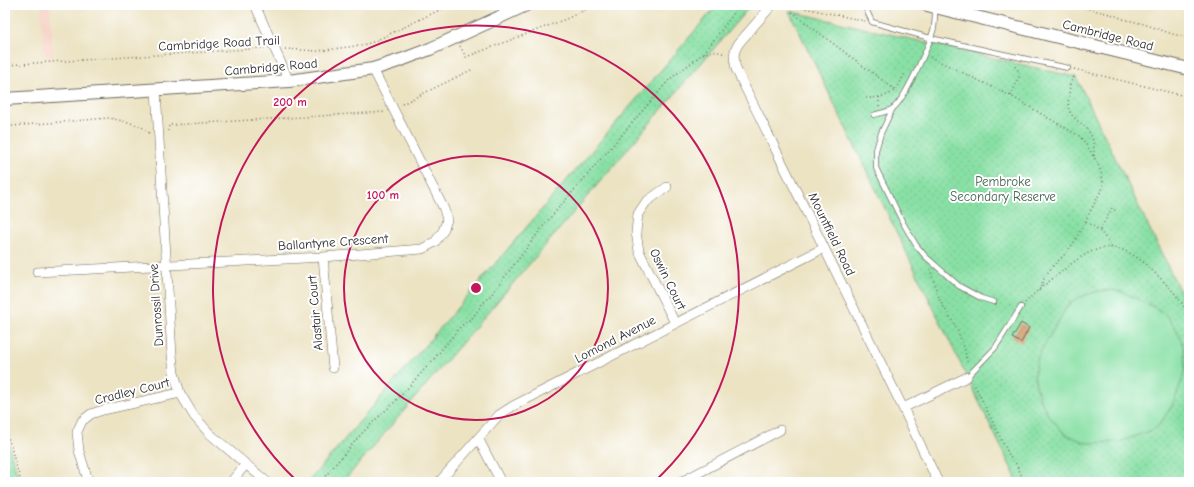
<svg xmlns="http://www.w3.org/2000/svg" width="1194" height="487" viewBox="0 0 1194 487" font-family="'Comic Neue',sans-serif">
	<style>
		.built { fill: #f7d1c6 }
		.park { fill: url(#park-dots); stroke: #5a8668 }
		.pitch { fill: #88e0a5; stroke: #5a8668 }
		.building { fill: url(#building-hatch) }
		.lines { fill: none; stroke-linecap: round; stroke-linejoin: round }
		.lane-casing { stroke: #6f6b60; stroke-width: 6 }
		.street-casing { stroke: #6f6b60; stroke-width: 10 }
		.secondary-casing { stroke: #6f6b60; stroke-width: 14 }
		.path { stroke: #6f6b60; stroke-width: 1.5; stroke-dasharray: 1 3; stroke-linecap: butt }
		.lane { stroke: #fff; stroke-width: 4.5 }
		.street { stroke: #fff; stroke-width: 9 }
		.secondary { stroke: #fff; stroke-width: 12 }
		.ring { fill: none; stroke: #c2185b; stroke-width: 2 }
		.labels { text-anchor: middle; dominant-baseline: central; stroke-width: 4; stroke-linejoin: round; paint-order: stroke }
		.street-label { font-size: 13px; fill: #2b2b2b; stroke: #fff }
		.park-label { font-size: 13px; fill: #476150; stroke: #fff }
		.centre { fill: #c2185b; stroke: #fff; stroke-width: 2 }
		.ring-label { font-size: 12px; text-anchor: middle; font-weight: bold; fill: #c2185b; stroke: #fff; stroke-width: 4; stroke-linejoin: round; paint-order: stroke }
	</style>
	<defs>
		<pattern id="park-dots" width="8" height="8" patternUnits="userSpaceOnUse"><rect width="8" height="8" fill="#88e0a5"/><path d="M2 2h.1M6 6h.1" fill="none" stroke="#76c08e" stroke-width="1.8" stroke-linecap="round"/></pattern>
		<pattern id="building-hatch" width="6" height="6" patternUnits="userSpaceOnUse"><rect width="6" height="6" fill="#d09765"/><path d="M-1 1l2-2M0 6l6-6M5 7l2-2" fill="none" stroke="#a97b53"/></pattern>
	</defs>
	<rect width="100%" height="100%" fill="#fff"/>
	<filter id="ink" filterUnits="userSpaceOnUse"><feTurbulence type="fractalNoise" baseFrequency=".025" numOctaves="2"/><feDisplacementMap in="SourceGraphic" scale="8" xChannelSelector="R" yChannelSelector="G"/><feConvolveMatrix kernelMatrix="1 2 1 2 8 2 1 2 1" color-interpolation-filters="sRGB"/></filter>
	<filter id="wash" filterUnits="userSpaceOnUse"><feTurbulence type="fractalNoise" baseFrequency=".012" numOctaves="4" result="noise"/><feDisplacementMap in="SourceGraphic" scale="16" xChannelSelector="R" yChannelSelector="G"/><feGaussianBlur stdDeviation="0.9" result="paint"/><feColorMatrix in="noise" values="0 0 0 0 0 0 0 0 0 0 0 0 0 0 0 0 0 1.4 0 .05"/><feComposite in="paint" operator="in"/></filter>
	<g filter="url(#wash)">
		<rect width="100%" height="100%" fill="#ece3c3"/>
		<path class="built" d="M 41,5 L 50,5 L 53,56 L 44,56 Z"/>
		<path class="park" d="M 717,5 L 751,5 L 343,482 L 308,482 Z
			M 789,11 L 1076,77 L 1189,310 L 1189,482 L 1018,482 Z
			M 5,434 L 20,482 L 5,482 Z"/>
		<path class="pitch" d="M 1110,290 L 1123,292 L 1158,309 L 1167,316 L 1179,334 L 1184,350 L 1185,369 L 1181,383 L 1172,406 L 1159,425 L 1153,430 L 1119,442 L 1086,443 L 1065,434 L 1049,416 L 1039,397 L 1034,375 L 1038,356 L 1068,305 L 1078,298 L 1095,292 Z"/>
		<g id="blocks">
			<path class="building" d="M 1021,323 L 1029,328 L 1021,343 L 1012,338 Z"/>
		</g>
	</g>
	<g filter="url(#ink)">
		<use href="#blocks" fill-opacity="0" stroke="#6f6b60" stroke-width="1"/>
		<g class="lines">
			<g class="lane-casing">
				<path id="lane" d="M 866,5 L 866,9 L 872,22 L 930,38 L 1068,68
					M 893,108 L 881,133 L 876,150 L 876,168 L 903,223 L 916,245 L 925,256 L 959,286 L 981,298 L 994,302
					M 874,115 C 880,113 887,112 892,109 C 904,102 931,42 934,27 C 935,21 935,14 935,8
					M 5,126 L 6,126
					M 967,377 L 995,348 L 1021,307"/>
			</g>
			<g class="street-casing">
				<path id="street" d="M 255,5 L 289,81
					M 772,5 L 739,43 C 732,54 734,58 736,69 L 903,408 L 938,482
					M 156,90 L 172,355 L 174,373 L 180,393 L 194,416 L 210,434 L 267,482
					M 667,187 L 646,202 L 638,214 L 636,232 L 639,251 L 675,323
					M 323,257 L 333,368
					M 37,272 L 323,257 L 422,249 L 435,242 L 443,231 L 447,220 L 444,209 L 373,69
					M 903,408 L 967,377
					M 478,438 L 501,482
					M 88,480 L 79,451 L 77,432 L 82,421 L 91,414 L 103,410 L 180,393
					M 231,482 L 246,464
					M 439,482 L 499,415 L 513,406 L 824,248
					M 681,482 L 780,430"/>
			</g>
			<g class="secondary-casing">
				<path id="secondary" d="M 927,5 L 1189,69
					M 5,99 L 289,81 L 373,69 L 401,60 L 430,49 L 526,5"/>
			</g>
			<path class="path" d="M 790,5 L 865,21
				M 1073,5 L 1114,15 L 1123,19 L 1144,24 L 1172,34 L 1189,38
				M 792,12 L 811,27 L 898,92
				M 460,46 L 466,57 L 566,19 L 595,5
				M 285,49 L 318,51 L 363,45 L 373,42 L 450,5
				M 704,53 L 732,16 L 736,5
				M 930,57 L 1011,96 L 1079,136 C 1089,147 1107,174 1102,189 L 1075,241 L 1064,255 L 1054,265 L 1045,276 L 1039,291
				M 5,65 L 265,48
				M 1074,69 L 1189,97
				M 1074,77 C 1069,83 1070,87 1069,94 C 1067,109 1068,113 1080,123 C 1084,126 1087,128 1089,132 C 1094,139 1094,147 1094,156
				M 1011,96 L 1020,74 C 1019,69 1014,69 1015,63
				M 879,97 L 879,107
				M 866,98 C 874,98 888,97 895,90 C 899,86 902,79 905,73
				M 402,104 L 473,69
				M 12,126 L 109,118 L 128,122 L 142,127 L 150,134
				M 168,131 L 169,125 L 385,112
				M 1086,222 C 1101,230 1103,234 1112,248
				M 1100,230 L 1112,208 L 1116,211
				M 930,269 L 940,301 L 955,325 L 964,347 L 968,365
				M 1025,303 C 1035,292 1048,282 1060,273 C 1085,252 1108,236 1139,259 C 1145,263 1151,270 1157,275 C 1170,288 1183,300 1189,319
				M 973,382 L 1010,457 L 1016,464 L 1025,482
				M 5,427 L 21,482
				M 320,482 L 363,432 L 376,419 L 393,404 L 434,359 L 461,326 L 473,317 L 482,304 L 492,294 L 544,225 L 670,79 L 704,53 L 715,51 L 726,54"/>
			<use href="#lane" class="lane"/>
			<use href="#street" class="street"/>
			<use href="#secondary" class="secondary"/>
		</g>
	</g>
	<g class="ring">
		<circle cx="476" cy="288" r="132"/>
		<path d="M298 482A263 263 0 1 1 654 482"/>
	</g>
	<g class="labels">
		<g class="street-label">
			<text transform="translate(1108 35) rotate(14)">Cambridge Road</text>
			<text transform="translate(219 43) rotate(-3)">Cambridge Road Trail</text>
			<text transform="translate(271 67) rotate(-5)">Cambridge Road</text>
			<text transform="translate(832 234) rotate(64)">Mountfield Road</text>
			<text transform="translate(333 242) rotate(-4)">Ballantyne Crescent</text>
			<text transform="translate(668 279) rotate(64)">Oswin Court</text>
			<text transform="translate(156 305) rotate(-94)">Dunrossil Drive</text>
			<text transform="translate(315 313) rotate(-95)">Alastair Court</text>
			<text transform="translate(615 339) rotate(-27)">Lomond Avenue</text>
			<text transform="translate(132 391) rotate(-14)">Cradley Court</text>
		</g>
		<g class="park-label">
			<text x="1003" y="181">Pembroke<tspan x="1003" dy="15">Secondary Reserve</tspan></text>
		</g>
	</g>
	<circle cx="476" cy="288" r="6" class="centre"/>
	<g class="ring-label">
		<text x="290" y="106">200 m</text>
		<text x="383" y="199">100 m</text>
	</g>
	<rect width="1194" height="487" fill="none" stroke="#fff" stroke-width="20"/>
</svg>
